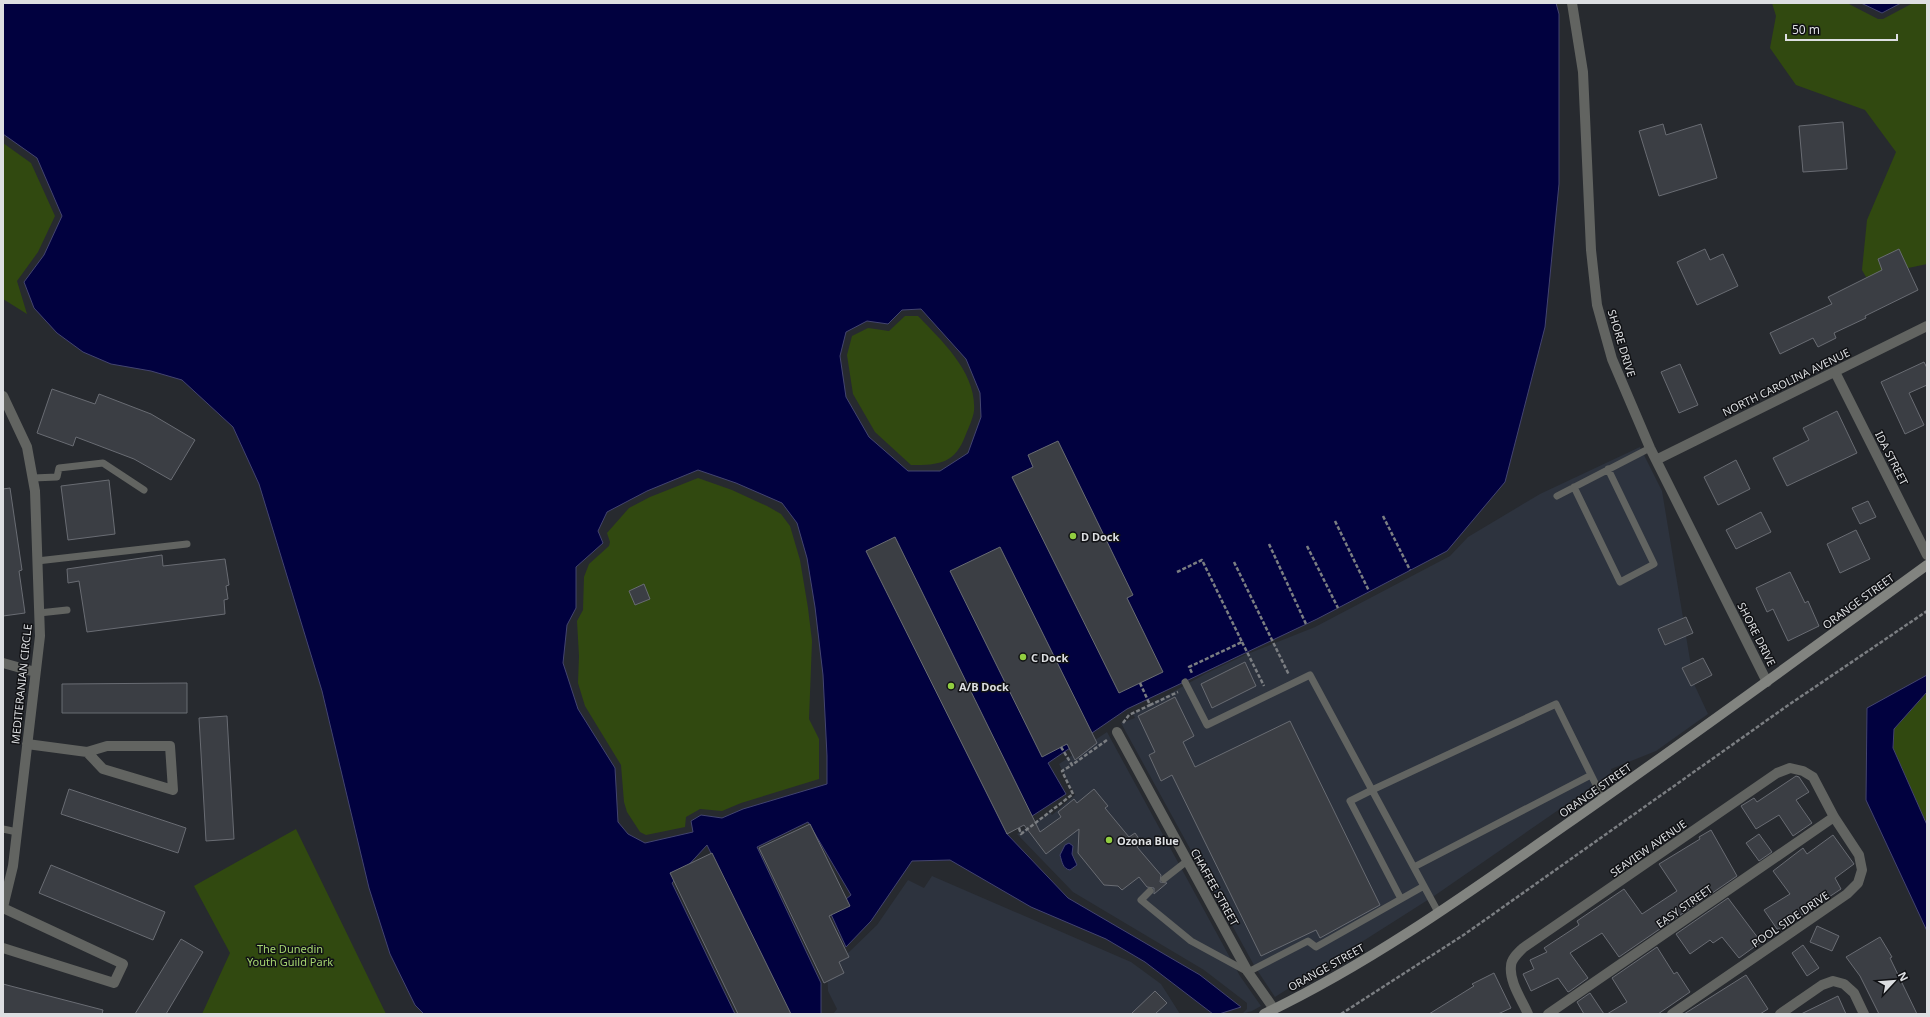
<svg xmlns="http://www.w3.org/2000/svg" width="1930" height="1017" viewBox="0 0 1930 1017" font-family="'Noto Sans',sans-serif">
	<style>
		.built { fill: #2d333e }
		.green { fill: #314910 }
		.water { fill: #01013f; stroke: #434470; fill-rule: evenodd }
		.building { fill: #3b3e44; stroke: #696c73 }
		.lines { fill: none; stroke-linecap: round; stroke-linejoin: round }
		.path { stroke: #7b7e82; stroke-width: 2.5; stroke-dasharray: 4 2; stroke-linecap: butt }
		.lane { stroke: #626461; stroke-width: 7 }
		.street { stroke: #626461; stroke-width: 10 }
		.secondary { stroke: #828480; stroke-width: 10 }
		.poi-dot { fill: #91cd40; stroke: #111215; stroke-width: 1.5 }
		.labels { text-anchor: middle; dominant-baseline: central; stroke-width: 3; stroke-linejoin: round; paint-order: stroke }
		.street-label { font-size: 11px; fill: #dddfe2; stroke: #111215 }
		.poi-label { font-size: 11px; font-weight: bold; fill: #dddfe2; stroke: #111215; text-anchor: start }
		.park-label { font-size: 11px; fill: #a6d770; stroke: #111215 }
	</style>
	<rect width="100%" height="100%" fill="#272a2f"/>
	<path class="built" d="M 1640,447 L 1662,491 L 1694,684 L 1708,714 L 1656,751 L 1611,769 L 1612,773 L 1434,896 L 1275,997 L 1255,967 L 1121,723 L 1135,718 L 1133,714 L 1205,674 L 1245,655 L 1315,627 L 1450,556 L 1468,537 L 1540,494 Z
		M 1107,732 L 1240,976 L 1261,1006 L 1252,1011 L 1242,1014 L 1247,1009 L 1247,1003 L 1204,970 L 1073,892 L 1017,834 L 1050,812 L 1052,815 L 1075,795 L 1059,764 Z
		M 932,876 L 1131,962 L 1161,984 L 1180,1014 L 833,1014 L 837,1009 L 828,991 L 824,910 L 847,954 L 877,925 L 908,880 L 924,888 Z"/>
	<path class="green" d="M 1772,3 L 1847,3 L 1878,19 L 1883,19 L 1913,3 L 1927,3 L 1927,264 L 1866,277 L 1862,270 L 1867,220 L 1896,152 L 1865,110 L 1796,85 L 1770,48 L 1776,16 Z
		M 3,143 L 31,163 L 55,216 L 38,252 L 17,281 L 27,314 L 3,299 Z
		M 905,316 L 918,316 C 942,341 977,373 974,411 C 973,418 969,427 966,434 C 955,464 940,465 911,465 L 875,432 L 853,394 L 847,355 L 852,336 L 868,328 L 889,331 Z
		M 698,478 L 732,490 L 767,506 L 781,514 L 790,526 L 800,560 L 808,608 L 812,641 L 809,719 L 819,739 L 819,779 L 741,803 L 722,811 L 700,809 L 686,817 L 685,827 L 646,835 L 640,832 L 627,812 L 624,802 L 621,765 L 585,706 L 578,683 L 579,656 L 577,621 L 583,610 L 584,577 L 589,564 L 609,546 L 610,542 L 607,533 L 629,508 L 650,497 Z
		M 1927,692 L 1927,825 L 1893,748 L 1894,729 Z
		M 296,829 L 386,1014 L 202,1014 L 230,953 L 194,886 Z"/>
	<path class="water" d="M 3,3 L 1556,3 L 1559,14 L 1559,184 L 1545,327 L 1505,482 L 1447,551 L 1317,619 L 1127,709 L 1048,763 L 1066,794 L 1006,833 L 1068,898 L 1200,975 L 1241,1007 L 1219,1014 L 1213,1014 L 1145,962 L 1106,939 L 1031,907 L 950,860 L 912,861 L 871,921 L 846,947 L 830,912 L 851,895 L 808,822 L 757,847 L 821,983 L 821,1014 L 790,1014 L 707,845 L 672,883 L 735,1014 L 424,1014 L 415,1005 L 390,954 L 369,888 L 322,691 L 259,484 L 233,427 L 182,380 L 151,371 L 111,364 L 83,352 L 57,333 L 34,308 L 24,282 L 44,255 L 62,216 L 37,158 L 3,134 ZM 921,309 L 966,359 L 980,393 L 981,417 L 968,453 L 940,471 L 908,471 L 869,437 L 846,397 L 840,356 L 846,332 L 867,321 L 888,324 L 902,310 ZM 698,470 L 736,483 L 782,503 L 797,523 L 807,558 L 815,607 L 823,675 L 827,756 L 827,784 L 743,809 L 722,818 L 701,815 L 691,821 L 693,832 L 645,843 L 628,834 L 618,822 L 615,768 L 578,709 L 563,663 L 567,625 L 576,608 L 576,567 L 603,543 L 598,531 L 607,512 L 647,491 Z
		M 1861,3 L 1901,3 L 1882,13 Z
		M 1927,675 L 1927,692 L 1894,729 L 1893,748 L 1927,825 L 1927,931 L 1866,800 L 1867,708 Z
		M 1069,843 L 1073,846 L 1072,854 L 1077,865 L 1070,870 C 1063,869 1062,862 1060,855 L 1065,845 Z"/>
	<path class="building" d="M 1843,122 L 1847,169 L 1803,172 L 1799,126 Z
		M 1663,124 L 1666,135 L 1701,124 L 1717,178 L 1659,196 L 1639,131 Z
		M 1705,249 L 1710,260 L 1723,254 L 1738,286 L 1697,305 L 1677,262 Z
		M 1899,249 L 1918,290 L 1865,316 L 1866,318 L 1834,333 L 1836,338 L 1818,347 L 1813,338 L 1780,354 L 1770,333 L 1832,304 L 1828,297 L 1882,270 L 1878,259 Z
		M 1924,362 L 1927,368 L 1927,385 L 1909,393 L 1924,425 L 1905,434 L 1881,382 Z
		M 1680,364 L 1698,405 L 1679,413 L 1661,372 Z
		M 52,389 L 95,404 L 99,394 L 151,414 L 195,440 L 171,480 L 134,459 L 76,437 L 73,446 L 37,433 Z
		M 1837,411 L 1857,453 L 1787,486 L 1773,458 L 1809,440 L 1803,428 Z
		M 1058,441 L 1133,595 L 1127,598 L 1163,672 L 1119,693 L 1012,477 L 1033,467 L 1028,455 Z
		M 1736,460 L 1750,489 L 1718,505 L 1704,477 Z
		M 109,480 L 115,534 L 68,540 L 61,486 Z
		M 10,488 L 22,570 L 19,571 L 25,613 L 3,616 L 3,489 Z
		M 1868,501 L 1876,517 L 1860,524 L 1852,508 Z
		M 1761,512 L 1771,532 L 1736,549 L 1726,530 Z
		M 1856,530 L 1870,559 L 1840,573 L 1827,544 Z
		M 895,537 L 1040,832 L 1061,817 L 1058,812 L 1074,799 L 1077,803 L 1094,789 L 1108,806 L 1105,808 L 1129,837 L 1135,833 L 1142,843 L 1137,847 L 1161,875 L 1160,882 L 1167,883 L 1154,894 L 1154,888 L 1147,887 L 1139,877 L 1122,890 L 1118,886 L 1104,885 L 1078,853 L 1079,829 L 1046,854 L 1024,825 L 1007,834 L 866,551 Z
		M 1000,547 L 1097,743 L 1075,760 L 1067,744 L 1042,757 L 950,571 Z
		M 162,555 L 163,566 L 225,559 L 229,585 L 226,586 L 228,599 L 224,600 L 225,614 L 87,632 L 79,581 L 68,583 L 67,569 Z
		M 1790,572 L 1805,603 L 1808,601 L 1819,626 L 1788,641 L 1773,609 L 1767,612 L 1756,588 Z
		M 644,584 L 650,599 L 635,605 L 629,591 Z
		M 1686,617 L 1693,633 L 1665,645 L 1658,629 Z
		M 1703,658 L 1712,675 L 1691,686 L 1682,668 Z
		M 1245,662 L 1256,686 L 1212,708 L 1201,684 Z
		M 187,683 L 187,713 L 62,713 L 62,684 Z
		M 1175,697 L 1194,736 L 1183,742 L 1195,767 L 1290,721 L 1380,905 L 1320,938 L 1316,930 L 1261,956 L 1172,775 L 1161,781 L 1149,755 L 1155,752 L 1138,716 Z
		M 227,716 L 234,839 L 206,841 L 199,718 Z
		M 1796,776 L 1799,777 L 1809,792 L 1796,800 L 1812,823 L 1793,836 L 1779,815 L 1756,829 L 1741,806 L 1754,798 L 1757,802 Z
		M 69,789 L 186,828 L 178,853 L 61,814 Z
		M 810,824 L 850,906 L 829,916 L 849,957 L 839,962 L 844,973 L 824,983 L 759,848 Z
		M 1711,830 L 1737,876 L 1619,957 L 1602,933 L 1570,953 L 1588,978 L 1570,991 L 1568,992 L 1558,978 L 1531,991 L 1523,974 L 1534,969 L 1530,960 L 1547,952 L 1544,948 L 1579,925 L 1577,921 L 1624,889 L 1642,914 L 1677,891 L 1659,864 L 1700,839 L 1699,837 Z
		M 1759,834 L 1772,852 L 1759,861 L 1746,843 Z
		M 1833,835 L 1854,864 L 1835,878 L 1841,889 L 1781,929 L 1777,929 L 1764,910 L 1790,894 L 1773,871 L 1803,848 L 1807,854 Z
		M 712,853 L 791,1014 L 738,1014 L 670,873 Z
		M 51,865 L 165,912 L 153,940 L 39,893 Z
		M 1728,898 L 1761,942 L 1739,958 L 1722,937 L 1713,943 L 1710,940 L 1690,954 L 1676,934 Z
		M 1817,926 L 1839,936 L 1832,951 L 1810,942 Z
		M 1880,937 L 1892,957 L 1890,958 L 1917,1014 L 1879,1014 L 1860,976 L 1846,957 Z
		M 181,939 L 203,952 L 166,1014 L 135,1014 Z
		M 1803,945 L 1819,968 L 1807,976 L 1792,953 Z
		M 1657,947 L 1674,974 L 1677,972 L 1690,992 L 1658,1014 L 1607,1014 L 1627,1002 L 1612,978 Z
		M 1494,973 L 1511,1008 L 1498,1014 L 1429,1014 L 1474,986 L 1472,984 Z
		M 1746,975 L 1768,1009 L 1760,1014 L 1684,1014 Z
		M 3,984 L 103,1010 L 102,1014 L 3,1014 Z
		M 1155,991 L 1167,1003 L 1155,1014 L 1131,1014 Z
		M 1590,993 L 1604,1014 L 1584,1014 L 1577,1002 Z
		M 1838,996 L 1846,1014 L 1801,1014 Z"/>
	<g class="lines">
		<path class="path" d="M 1383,516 L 1410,570
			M 1335,521 L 1369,591
			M 1269,544 L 1306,624
			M 1307,546 L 1338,608
			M 1234,562 L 1289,675
			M 1177,572 L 1202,560 L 1242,642 L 1189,667 L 1192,673
			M 1242,642 L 1264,686
			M 1140,683 L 1150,705 L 1178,692
			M 1123,723 L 1129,715 L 1150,705
			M 1061,747 L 1072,765 L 1107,740
			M 1019,828 L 1021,834 L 1073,794 L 1062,771 L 1072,765
			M 1341,1014 L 1465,934 L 1787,706 L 1927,611"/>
		<path class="lane" d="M 33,478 L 57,477 L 59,468 L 103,463 L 144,490
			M 1574,487 L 1620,582 L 1654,564 L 1608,469
			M 1557,496 L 1650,448
			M 37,561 L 187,544
			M 39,613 L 67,610
			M 1185,682 L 1207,725 L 1310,675 L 1372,790 L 1350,801 L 1401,899
			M 3,829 L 17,832
			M 1414,867 L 1591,775
			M 1164,879 L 1187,861
			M 1150,891 L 1141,900 L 1191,941 L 1248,972 L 1308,941 L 1316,947 L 1424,886
			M 1438,912 L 1372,790 L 1556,704 L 1603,799"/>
		<path class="street" d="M 1572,3 L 1583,72 L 1591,250 L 1597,305 L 1612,359 L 1650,448 L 1767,682
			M 1835,372 L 1927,555
			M 3,396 L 27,447 L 35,491 L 40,636 L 13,866 L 3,907
			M 1656,460 L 1927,326
			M 3,663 L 35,672
			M 1117,732 L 1248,972 L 1274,1009
			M 27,744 L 87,752 L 107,746 L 170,746 L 173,790 L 103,769 L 87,752
			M 3,908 L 123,964 L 114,983 L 3,948
			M 1528,1014 C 1522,1000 1509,982 1511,966 C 1511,959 1518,953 1523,948 L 1777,773 L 1790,768 L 1803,771 L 1813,777 L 1834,817 L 1859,855 L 1862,870 L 1858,883 L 1847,894 L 1672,1014
			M 1548,1014 L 1834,817
			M 1780,1014 L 1822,985 L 1833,981 L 1844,984 L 1854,993 L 1864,1014"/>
		<path class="secondary" d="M 1264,1014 C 1371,963 1467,894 1564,826 C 1686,741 1806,653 1927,565"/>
	</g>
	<g class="poi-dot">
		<circle cx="1073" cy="536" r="4"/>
		<circle cx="1023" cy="657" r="4"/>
		<circle cx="951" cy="686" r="4"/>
		<circle cx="1109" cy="840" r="4"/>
	</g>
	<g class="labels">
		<g class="street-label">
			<text transform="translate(1622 343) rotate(73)">SHORE DRIVE</text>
			<text transform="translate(1786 382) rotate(-26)">NORTH CAROLINA AVENUE</text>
			<text transform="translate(1892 458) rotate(63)">IDA STREET</text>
			<text transform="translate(1858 601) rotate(-36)">ORANGE STREET</text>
			<text transform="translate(1757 634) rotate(63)">SHORE DRIVE</text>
			<text transform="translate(21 684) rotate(-84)">MEDITERANIAN CIRCLE</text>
			<text transform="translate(1595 790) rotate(-35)">ORANGE STREET</text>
			<text transform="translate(1648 848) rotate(-35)">SEAVIEW AVENUE</text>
			<text transform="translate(1215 887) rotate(61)">CHAFFEE STREET</text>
			<text transform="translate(1684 906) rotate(-35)">EASY STREET</text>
			<text transform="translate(1790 919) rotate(-34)">POOL SIDE DRIVE</text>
			<text transform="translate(1326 967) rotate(-29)">ORANGE STREET</text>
		</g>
		<g class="poi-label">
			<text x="1081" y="536">D Dock</text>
			<text x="1031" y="657">C Dock</text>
			<text x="959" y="686">A/B Dock</text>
			<text x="1117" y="840">Ozona Blue</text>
		</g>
		<g class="park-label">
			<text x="290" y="948">The Dunedin<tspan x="290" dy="13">Youth Guild Park</tspan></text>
		</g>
	</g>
	<rect width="1930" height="1017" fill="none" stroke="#dddfe2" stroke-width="8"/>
	<g transform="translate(1894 981) rotate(64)" stroke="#111215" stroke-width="3" paint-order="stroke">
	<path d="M0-3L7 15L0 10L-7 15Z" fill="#dddfe2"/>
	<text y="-6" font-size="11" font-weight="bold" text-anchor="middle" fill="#dddfe2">N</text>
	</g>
	<path d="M1786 34v6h111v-6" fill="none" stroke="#dddfe2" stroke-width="2"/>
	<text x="1792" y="34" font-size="12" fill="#dddfe2" stroke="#111215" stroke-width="3" paint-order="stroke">50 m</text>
</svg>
